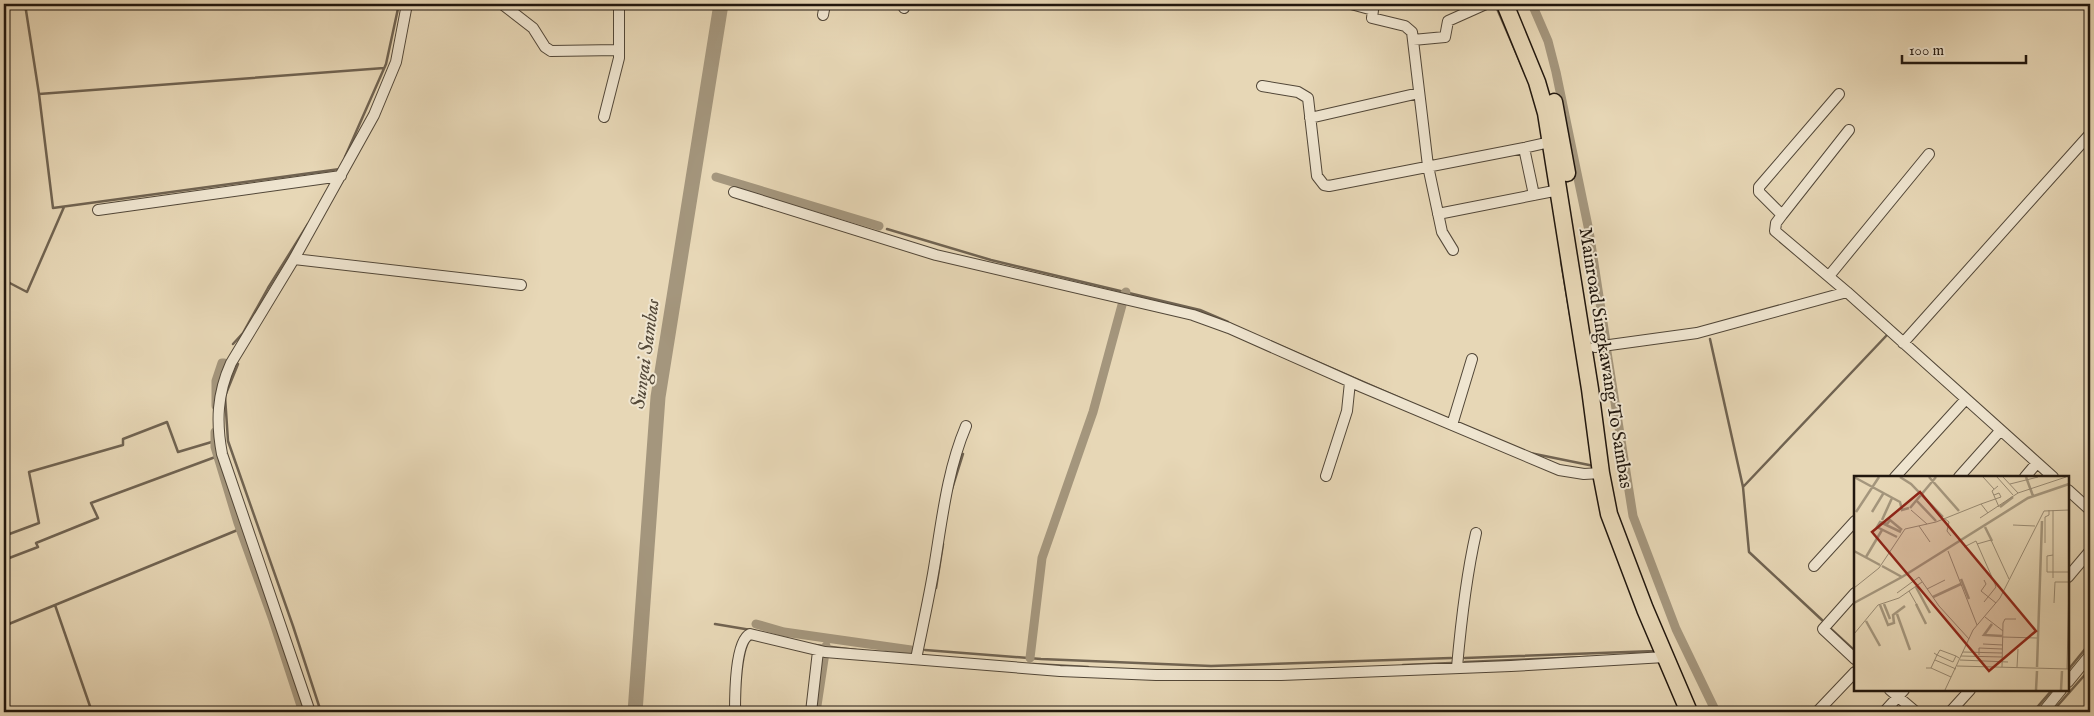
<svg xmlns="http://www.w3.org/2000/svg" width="2094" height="716" viewBox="0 0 2094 716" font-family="'IM FELL English',serif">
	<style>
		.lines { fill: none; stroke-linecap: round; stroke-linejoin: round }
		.stream { stroke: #706351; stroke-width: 2.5 }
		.canal { stroke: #a4967d; stroke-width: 9 }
		.river { stroke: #a4967d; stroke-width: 15 }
		.minor-casing { stroke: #524738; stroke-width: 12 }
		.trunk-casing { stroke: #21170e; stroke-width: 19 }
		.minor { stroke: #efe5d0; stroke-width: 10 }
		.trunk { stroke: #e7d7b6; stroke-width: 16 }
		.labels { text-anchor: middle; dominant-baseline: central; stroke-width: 4; stroke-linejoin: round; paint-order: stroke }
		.street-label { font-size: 19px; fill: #21170e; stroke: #efe5d0 }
		.water-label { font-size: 20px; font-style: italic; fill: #554a3a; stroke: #efe5d0 }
		.inset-river { fill: none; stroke: #a4967d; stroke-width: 2.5 }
		.inset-road { fill: none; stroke: #988a73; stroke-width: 1 }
		.view { fill: #8f2418; fill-opacity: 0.15; stroke: #8f2418; stroke-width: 2.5 }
		.inset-edge { fill: none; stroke: #21170e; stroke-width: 2.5 }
	</style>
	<rect width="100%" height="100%" fill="#e7d7b6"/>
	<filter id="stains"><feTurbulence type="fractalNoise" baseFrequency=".004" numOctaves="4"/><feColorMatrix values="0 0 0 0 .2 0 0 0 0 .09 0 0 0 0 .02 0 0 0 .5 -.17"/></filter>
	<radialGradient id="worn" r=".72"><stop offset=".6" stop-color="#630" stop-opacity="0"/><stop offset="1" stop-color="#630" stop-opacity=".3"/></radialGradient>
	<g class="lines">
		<path class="stream" d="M 25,4 L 39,94 L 53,208 L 340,169
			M 1495,4 L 1524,71
			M 39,94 L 384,68
			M 345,157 L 386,64 L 399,4
			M 887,229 L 991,260 L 1200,310 L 1228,322
			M 1561,261 L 1571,320
			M 4,280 L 27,292 L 64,207
			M 1710,339 L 1743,487 L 1887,335
			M 1267,340 L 1402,399
			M 233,344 L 243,333 L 268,288 L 308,224
			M 238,364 L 225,396 L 228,441 L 293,626 L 321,712
			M 1530,453 L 1594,466
			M 1743,487 L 1749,552 L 1822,620
			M 952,489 L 963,454
			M 4,536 L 39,523 L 29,472 L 123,445 L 123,439 L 167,422 L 178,452 L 215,441
			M 4,560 L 38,547 L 36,543 L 98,518 L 91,503 L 218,456
			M 936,588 L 943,544
			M 55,605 L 92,712
			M 715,624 L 751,630
			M 4,626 L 240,529
			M 1831,629 L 1855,651
			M 815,645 L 856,650
			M 925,650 L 1041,659 L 1211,666 L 1451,658
			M 1465,658 L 1655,651 L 1655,649
			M 1465,662 L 1588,657
			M 1033,664 L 1088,667
			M 1403,665 L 1451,663
			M 2068,670 L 2090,643
			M 2033,712 L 2052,690
			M 2052,712 L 2090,669"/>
		<path class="canal" d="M 1532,4 L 1548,41 L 1556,72 L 1589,231 L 1606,342
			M 716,177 L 879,226
			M 1125,293 L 1126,292
			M 1607,352 L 1633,516 L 1676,629 L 1716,712
			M 216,406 L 216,381 L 222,363 L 224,363
			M 215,432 L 215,447 L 238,523 L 273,620 L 303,712
			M 756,624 L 784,632 L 911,650
			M 1030,658 L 1042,558 L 1093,412 L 1122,305
			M 816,712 L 826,646"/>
		<path class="river" d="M 635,712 L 658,397 L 721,4"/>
		<g class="minor-casing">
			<path id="minor" d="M 502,4 L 533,28 L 545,47 L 551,51 L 618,50
				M 1351,4 L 1373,10 L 1372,18 L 1405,26 L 1412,32 L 1428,166 L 1442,232 L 1453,250
				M 904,8 L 905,4
				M 823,15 L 825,4
				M 1413,40 L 1445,37 L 1448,21 L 1486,4
				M 1262,86 L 1298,92 L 1308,98 L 1317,176 L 1324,185 L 1329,186 L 1524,148 L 1550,142
				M 1839,94 L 1759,187 L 1759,192 L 1782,215 L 1776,223 L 1775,231 L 1847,292 L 2053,477
				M 604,117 L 619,58 L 619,4
				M 1310,118 L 1419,93
				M 1524,148 L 1534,195
				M 734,192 L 936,255 L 1193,315 L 1229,328 L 1362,387 L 1559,470 L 1584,474 L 1601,473
				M 98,210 L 341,176
				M 1438,214 L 1559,190
				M 1782,215 L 1849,130
				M 294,259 L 521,285
				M 1829,276 L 1929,154
				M 1903,343 L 2090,134
				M 1595,347 L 1697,333 L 1847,292
				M 1452,425 L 1472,359
				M 1326,476 L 1347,411 L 1350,382
				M 1895,477 L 1966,399
				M 1959,477 L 2000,431
				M 2025,477 L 2036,464
				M 2068,490 L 2090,510
				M 1814,566 L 1855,521
				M 2068,577 L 2090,551
				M 1855,593 L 1823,629 L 1855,659
				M 916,659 C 922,629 929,598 934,568 C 942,520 947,471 966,426
				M 1457,667 C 1461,622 1466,577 1476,533
				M 2068,682 L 2090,655
				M 1890,690 L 1916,712
				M 310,712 L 222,454 C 216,422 217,394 231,363 L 294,259 L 374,115 L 396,62 L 407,4
				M 735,712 C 735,696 735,641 750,634 L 825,652 L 1060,671 L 1156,675 L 1281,675 L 1511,666 L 1665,657
				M 811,712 L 818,651
				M 1817,712 L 1855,672
				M 1884,712 L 1904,690
				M 1950,712 L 1970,690
				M 2043,712 L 2061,690"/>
		</g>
		<g class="trunk-casing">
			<path id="trunk" d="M 1505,4 L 1537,82 L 1546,113 L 1590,389 L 1601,473 L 1609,514 L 1645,609 L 1689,712
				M 1554,102 L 1567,173"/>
		</g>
		<use href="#minor" class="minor"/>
		<use href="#trunk" class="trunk"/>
	</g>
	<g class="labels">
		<g class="street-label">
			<text transform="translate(1605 358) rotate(81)">Mainroad Singkawang To Sambas</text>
		</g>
		<g class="water-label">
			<text transform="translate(646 354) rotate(-82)">Sungai Sambas</text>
		</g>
	</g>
	<g transform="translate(1854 476)">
		<rect width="215" height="215" fill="#e7d7b6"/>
		<path class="inset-river" d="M 0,1 L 46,26 L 48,34 L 55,32M 46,1 L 57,8 L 89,41M 75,1 L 105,35M 172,1 L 179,20M 62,24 L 82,45M 146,31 L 159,21M 56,32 L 82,1M 2,36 L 25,1M 18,36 L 29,18M 28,44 L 38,22M 26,46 L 33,48 L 36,44 L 48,54M 131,51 L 138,65M 43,61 L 23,51 L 26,46 L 47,56M 0,75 L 26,89M 12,81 L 28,54M 28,90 L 48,101M 107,103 L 115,123M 62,111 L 76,137M 79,121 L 107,108M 0,127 L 48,101 L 174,22 L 215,8M 30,128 L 36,143M 62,128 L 72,148M 26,129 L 34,149 L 40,147 L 39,139 L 51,130M 43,138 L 56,174M 12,145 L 26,170M 138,148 L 130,159 L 148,160M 183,191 L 188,45M 182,214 L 183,195M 207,214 L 208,195"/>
		<path class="inset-road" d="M 129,1 L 140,13M 143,1 L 159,19M 149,1 L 164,17 L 212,1M 156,8 L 184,1M 144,10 L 138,15 L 145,31M 127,28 L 147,21 L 145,17 L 140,19M 57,34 L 73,48M 90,42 L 95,46 L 93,55 L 97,60M 126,42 L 164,17M 159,49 L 181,50M 65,50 L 76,66M 191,67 L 191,41 L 195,39 L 195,34M 123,68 L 137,64 L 155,103M 110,71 L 122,65 L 141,108 L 142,111 L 130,126M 94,75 L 123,149M 199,79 L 193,80 L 193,96 L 215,96M 199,102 L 199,34M 130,104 L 132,108 L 127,115 L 142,127M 0,112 L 25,92 L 51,53 L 82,46 L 127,28 L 134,37M 73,113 L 91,104M 55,115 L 63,129M 43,117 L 65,101 L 85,130 L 115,163M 200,127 L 201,106 L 215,106M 131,141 L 149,155M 0,158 L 24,129 L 45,122 L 68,106M 149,161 L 183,162M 129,168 L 149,169M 109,176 L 148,177M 80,177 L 83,179 L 86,174 L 102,180M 125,179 L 125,172 L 148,173M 107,180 L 148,181M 81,184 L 102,193M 106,184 L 154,186M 103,190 L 215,193M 148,191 L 149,147 L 151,143 L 162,143M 163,191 L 164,173M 72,192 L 77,192 L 83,179 L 99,186 L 102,180 L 105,182M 77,192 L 97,201M 213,193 L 215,106M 91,214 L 119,154 L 146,122 L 190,35 L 215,34"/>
		<path class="view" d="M 66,16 L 182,155 L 135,195 L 18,56 Z"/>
		<rect width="215" height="215" class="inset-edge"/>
	</g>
	<rect width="2094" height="716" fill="none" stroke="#e7d7b6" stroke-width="20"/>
	<rect x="5" y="5" width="2084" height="706" fill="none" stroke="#21170e" stroke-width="2.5"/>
	<rect x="10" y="10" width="2074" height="696" fill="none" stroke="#21170e"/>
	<path d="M1902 55v8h124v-8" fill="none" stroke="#21170e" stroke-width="2.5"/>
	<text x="1909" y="55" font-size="15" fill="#21170e" stroke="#efe5d0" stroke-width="4" paint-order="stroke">100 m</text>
	<rect width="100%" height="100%" filter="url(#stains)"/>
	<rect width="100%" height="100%" fill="url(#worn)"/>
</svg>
